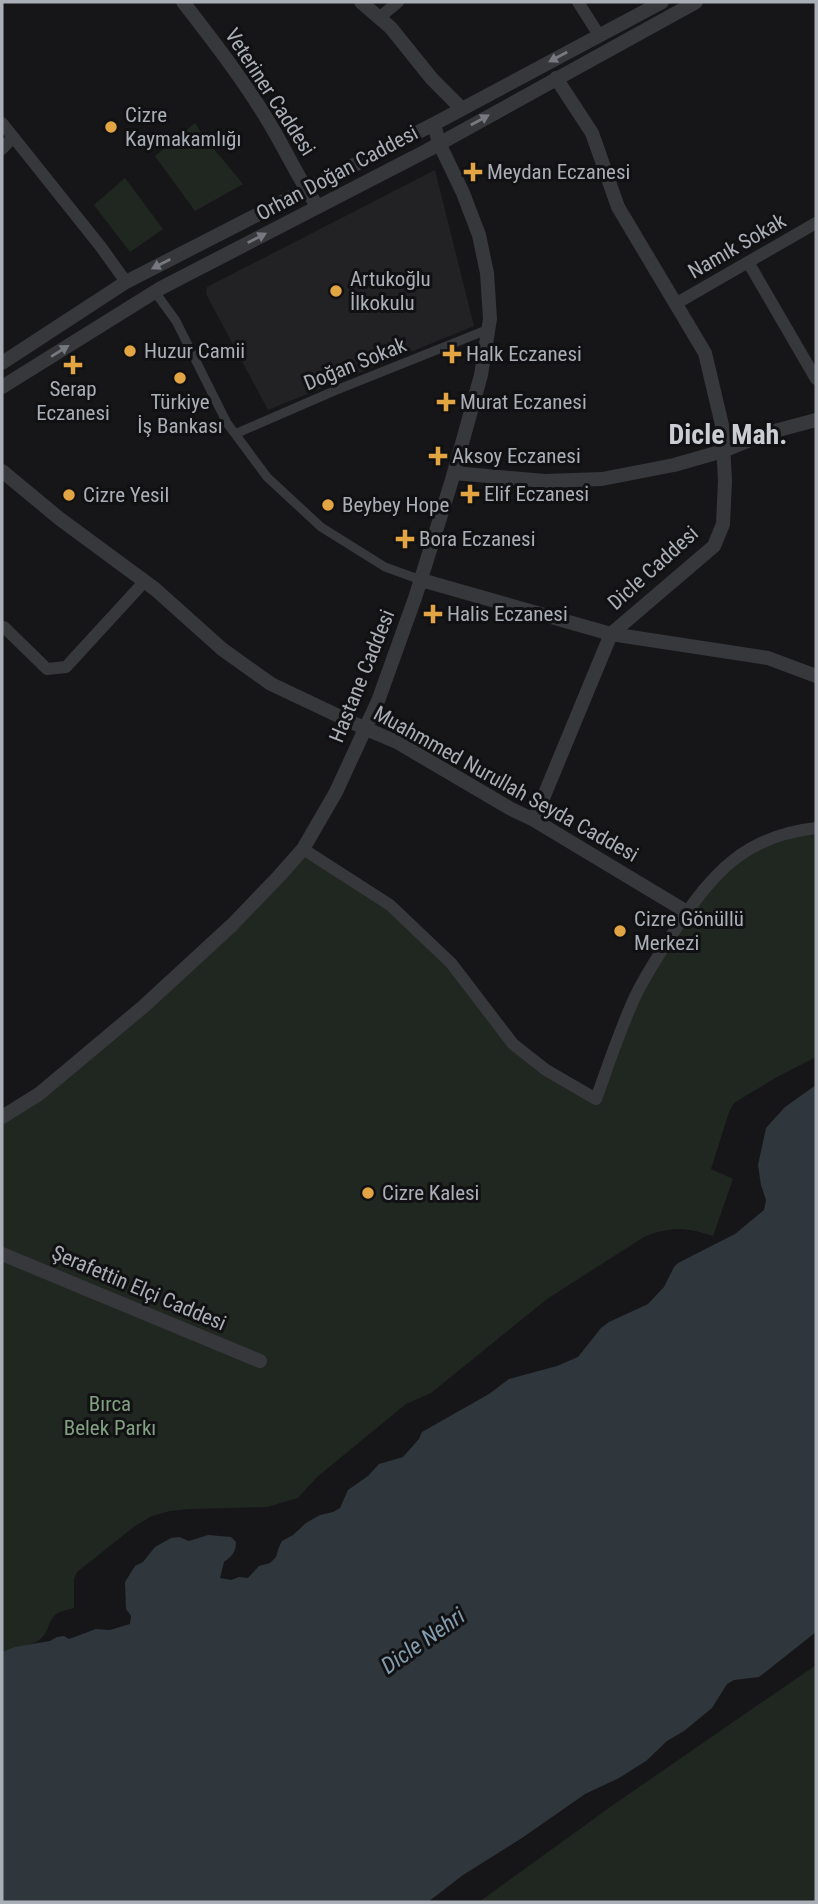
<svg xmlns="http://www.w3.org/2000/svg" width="818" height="1904" viewBox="0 0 818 1904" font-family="'Roboto Condensed',sans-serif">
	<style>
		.built { fill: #222225 }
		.green { fill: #202721 }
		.water { fill: #2f373d }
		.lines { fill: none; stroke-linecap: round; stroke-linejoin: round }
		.pedestrian { stroke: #37383c; stroke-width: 9 }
		.minor { stroke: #37383c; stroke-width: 12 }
		.tertiary { stroke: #37383c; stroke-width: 14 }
		.oneway { fill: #767980 }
		.poi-dot { fill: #e3a443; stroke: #111113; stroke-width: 2.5 }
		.labels { text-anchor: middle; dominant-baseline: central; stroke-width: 6; stroke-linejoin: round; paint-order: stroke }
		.street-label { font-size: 21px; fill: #a9aeb7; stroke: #111113 }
		.poi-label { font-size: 21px; fill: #a9aeb7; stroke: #111113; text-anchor: start }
		.park-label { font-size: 21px; fill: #82a082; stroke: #111113 }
		.water-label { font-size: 23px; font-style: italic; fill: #839daf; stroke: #111113 }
		.district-label { font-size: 28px; font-weight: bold; fill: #cacdd3; stroke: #111113 }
	</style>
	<rect width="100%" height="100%" fill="#161618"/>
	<path class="built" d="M 435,170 L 474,326 L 268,410 L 206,294 L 207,287 Z"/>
	<path class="green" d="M 195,123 L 204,137 L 243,184 L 195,211 L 155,156 Z
		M 125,178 L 163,229 L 130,252 L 94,205 Z
		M 816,828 L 816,1057 L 775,1078 L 734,1103 L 729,1112 L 711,1169 L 733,1179 L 713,1236 C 685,1227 671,1226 644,1237 L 547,1299 L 431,1393 L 406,1404 L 317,1477 L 298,1498 L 267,1507 L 188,1509 L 170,1511 L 152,1516 L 135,1526 L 77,1572 L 74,1579 L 74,1608 C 68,1610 58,1611 54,1616 C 47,1624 49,1633 39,1640 C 29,1648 14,1647 2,1652 L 2,1117 L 82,1057 L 303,849 L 390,905 L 451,963 L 513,1044 L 596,1099 L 651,967 L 733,860 Z
		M 816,1665 L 816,1902 L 479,1902 L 613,1805 Z"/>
	<path class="water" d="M 816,1085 L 816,1632 L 759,1677 L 734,1680 L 727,1684 L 712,1708 L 684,1731 L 667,1741 L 646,1761 L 619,1778 L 585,1794 L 522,1838 L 463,1875 L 428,1902 L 2,1902 L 2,1652 L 15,1647 L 50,1641 L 57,1637 L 64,1636 L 69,1639 L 96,1629 L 110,1630 L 130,1624 L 131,1616 L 126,1609 L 125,1582 L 135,1566 L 143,1562 L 155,1547 L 171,1538 L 179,1537 L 189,1541 L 208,1535 L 231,1537 L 236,1542 C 236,1552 232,1556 224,1562 L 220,1578 L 231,1580 L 239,1577 L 248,1578 L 259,1566 L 270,1563 L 276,1557 L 279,1547 L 282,1541 L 293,1535 L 306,1523 L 320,1515 L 333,1512 L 340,1508 L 348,1490 L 368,1476 L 379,1464 L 403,1457 L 419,1439 L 422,1432 L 489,1394 L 509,1379 L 557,1366 L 578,1357 L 601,1328 L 609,1322 L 648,1304 L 664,1287 L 674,1267 L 678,1263 L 735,1234 L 764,1210 L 766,1200 L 761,1185 L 758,1165 L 766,1128 L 785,1107 Z"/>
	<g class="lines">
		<path class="pedestrian" d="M 155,292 L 176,321 L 227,423 L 267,477 L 321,527 L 385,567 L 421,580
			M 235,434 L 334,391 L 489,329"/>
		<path class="minor" d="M 578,2 L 599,35
			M 379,18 L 398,2
			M 2,123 L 101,247 L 126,282
			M 2,149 L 13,137
			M 748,262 L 816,379
			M 677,303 L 816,223
			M 2,627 L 4,627 L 47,669 L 66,667 L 145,581
			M 303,849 L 390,905 L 451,963 L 513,1044 L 546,1070 L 596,1099 C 608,1066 619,1032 634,999 C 645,975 660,953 675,930 C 712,873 745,836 816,828"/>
		<path class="tertiary" d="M 183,2 C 215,43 248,86 274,131 C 289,157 301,183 318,207
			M 361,2 L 391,28 L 432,79 L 462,109
			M 2,363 L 126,282 L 434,124 L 662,2
			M 2,387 L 161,288 L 428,150 L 696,2
			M 2,471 L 60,519 L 155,589 L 222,649 L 271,684 L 364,728 L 397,742 L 511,809 L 534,820 L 687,912
			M 454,473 L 545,481 L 602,479 L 674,465 L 723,451 L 767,433 L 816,420
			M 421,580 L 611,634 L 768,658 L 816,676
			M 534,820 L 611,634 L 714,546 L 723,524 L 725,481 L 722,425 L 705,353 L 618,207 L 592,133 L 556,78
			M 2,1117 L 39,1094 L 144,1006 L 232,925 L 280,875 L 303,849 L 336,792 L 378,701 L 415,598 L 451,483 L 481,375 L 490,319 L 487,273 L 479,235 L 463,193 L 439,143 L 434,124
			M 2,1254 L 260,1361"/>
	</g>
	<defs><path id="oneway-solid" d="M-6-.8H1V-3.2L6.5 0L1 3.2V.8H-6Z" transform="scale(1.75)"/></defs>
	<g class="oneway">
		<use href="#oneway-solid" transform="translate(558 57) rotate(152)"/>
		<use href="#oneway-solid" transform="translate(480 120) rotate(-29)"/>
		<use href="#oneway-solid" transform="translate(257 238) rotate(-27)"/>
		<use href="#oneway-solid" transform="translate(161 264) rotate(153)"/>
		<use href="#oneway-solid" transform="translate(60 351) rotate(-32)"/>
	</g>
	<g class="poi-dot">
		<circle cx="111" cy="127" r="7"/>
		<path d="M469.5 161.5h7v7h7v7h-7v7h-7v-7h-7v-7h7z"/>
		<circle cx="336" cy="291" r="7"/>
		<circle cx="130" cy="351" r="7"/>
		<path d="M448.5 343.5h7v7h7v7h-7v7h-7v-7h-7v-7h7z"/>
		<path d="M69.5 354.5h7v7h7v7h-7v7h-7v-7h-7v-7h7z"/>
		<circle cx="180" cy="378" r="7"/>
		<path d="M442.5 391.5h7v7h7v7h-7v7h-7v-7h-7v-7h7z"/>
		<path d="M434.5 445.5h7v7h7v7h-7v7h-7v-7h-7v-7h7z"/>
		<path d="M466.5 483.5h7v7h7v7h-7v7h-7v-7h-7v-7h7z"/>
		<circle cx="69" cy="495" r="7"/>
		<circle cx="328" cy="505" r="7"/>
		<path d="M401.5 528.5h7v7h7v7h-7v7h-7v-7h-7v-7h7z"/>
		<path d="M429.5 603.5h7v7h7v7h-7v7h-7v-7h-7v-7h7z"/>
		<circle cx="620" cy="931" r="7"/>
		<circle cx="368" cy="1193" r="7"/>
	</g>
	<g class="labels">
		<g class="street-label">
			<text transform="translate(270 92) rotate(57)">Veteriner Caddesi</text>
			<text transform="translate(337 173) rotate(-28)">Orhan Doğan Caddesi</text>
			<text transform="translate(737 246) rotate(-30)">Namık Sokak</text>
			<text transform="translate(355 364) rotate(-22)">Doğan Sokak</text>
			<text transform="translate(653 568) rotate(-42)">Dicle Caddesi</text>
			<text transform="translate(362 676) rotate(-68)">Hastane Caddesi</text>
			<text transform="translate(506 784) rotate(29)">Muahmmed Nurullah Seyda Caddesi</text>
			<text transform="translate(139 1288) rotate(23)">Şerafettin Elçi Caddesi</text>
		</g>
		<g class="poi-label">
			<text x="125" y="115">Cizre<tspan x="125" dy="24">Kaymakamlığı</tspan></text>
			<text x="487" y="172">Meydan Eczanesi</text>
			<text x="350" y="279">Artukoğlu<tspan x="350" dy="24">İlkokulu</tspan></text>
			<text x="144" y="351">Huzur Camii</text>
			<text x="466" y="354">Halk Eczanesi</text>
			<text x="73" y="389" text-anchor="middle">Serap<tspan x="73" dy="24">Eczanesi</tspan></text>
			<text x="180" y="402" text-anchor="middle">Türkiye<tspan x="180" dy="24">İş Bankası</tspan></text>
			<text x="460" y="402">Murat Eczanesi</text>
			<text x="452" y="456">Aksoy Eczanesi</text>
			<text x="484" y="494">Elif Eczanesi</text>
			<text x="83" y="495">Cizre Yesil</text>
			<text x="342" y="505">Beybey Hope</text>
			<text x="419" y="539">Bora Eczanesi</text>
			<text x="447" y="614">Halis Eczanesi</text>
			<text x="634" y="919">Cizre Gönüllü<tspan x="634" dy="24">Merkezi</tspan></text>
			<text x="382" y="1193">Cizre Kalesi</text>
		</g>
		<g class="park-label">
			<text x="110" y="1404">Bırca<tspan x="110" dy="24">Belek Parkı</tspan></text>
		</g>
		<g class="water-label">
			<text transform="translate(423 1641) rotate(-35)">Dicle Nehri</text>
		</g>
		<g class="district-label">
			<text x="728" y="434">Dicle Mah.</text>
		</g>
	</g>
	<rect width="818" height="1904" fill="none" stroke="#a9aeb7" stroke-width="7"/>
</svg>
